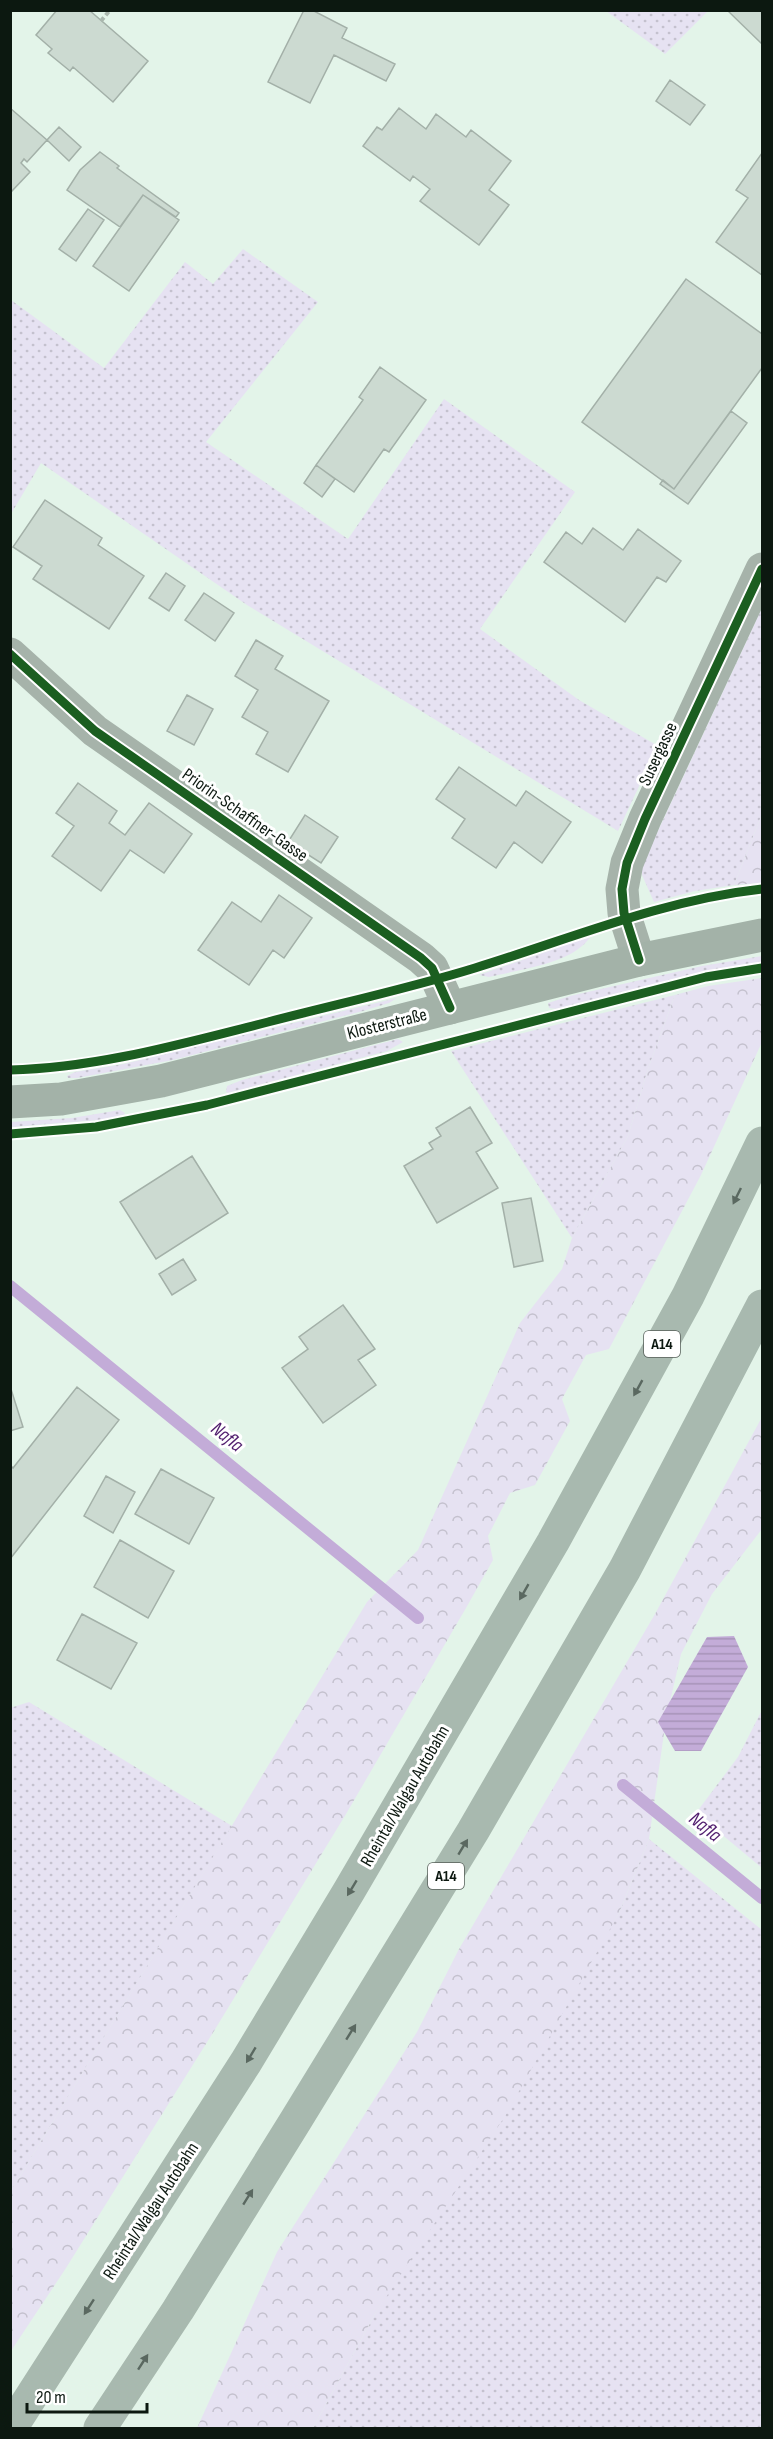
<svg xmlns="http://www.w3.org/2000/svg" width="773" height="2439" viewBox="0 0 773 2439" font-family="'Sofia Sans Condensed',sans-serif">
	<style>
		.grass { fill: url(#grass-dots) }
		.forest { fill: url(#forest-crowns) }
		.water { fill: url(#water-rules) }
		.lines { fill: none; stroke-linecap: round; stroke-linejoin: round }
		.stream { stroke: #c3acd8; stroke-width: 12 }
		.building { fill: #ccdad1; stroke: #a3b0a8; stroke-width: 1.5 }
		.path { stroke: #aab7ae; stroke-width: 4; stroke-dasharray: 4.5 3; stroke-linecap: butt }
		.minor { stroke: #a6b3aa; stroke-width: 33 }
		.secondary { stroke: #a3b2a8; stroke-width: 33 }
		.motorway { stroke: #a8b9af; stroke-width: 33 }
		.cycleway-casing { stroke: #fff; stroke-width: 13 }
		.cycleway { stroke: #1b5e20; stroke-width: 9 }
		.oneway { fill: #5a6860 }
		.labels { text-anchor: middle; dominant-baseline: central; stroke-width: 6; stroke-linejoin: round; paint-order: stroke }
		.shield { fill: #fff; stroke: #555d58; stroke-width: 1.5 }
		.shield-label { font-size: 16px; font-weight: bold; fill: #0c1810 }
		.street-label { font-size: 18px; fill: #0c1810; stroke: #fff }
		.water-label { font-size: 20px; font-style: italic; fill: #511e6e; stroke: #fff }
	</style>
	<defs>
		<pattern id="grass-dots" width="8" height="8" patternUnits="userSpaceOnUse" patternTransform="scale(1.5)"><rect width="8" height="8" fill="#e6e2f2"/><path d="M2 2h.1M6 6h.1" fill="none" stroke="#c4c1ce" stroke-width="1.8" stroke-linecap="round"/></pattern>
		<pattern id="forest-crowns" width="20" height="18" patternUnits="userSpaceOnUse" patternTransform="scale(1.5)"><rect width="20" height="18" fill="#e6e2f2"/><path d="M2 6a3 3 0 1 1 6 0M12 15a3 3 0 1 1 6 0" fill="none" stroke="#c4c1ce"/></pattern>
		<pattern id="water-rules" width="6" height="5" patternUnits="userSpaceOnUse" patternTransform="scale(1.5)"><rect width="6" height="5" fill="#c3acd8"/><path d="M0 2.5h6" fill="none" stroke="#a693b8"/></pattern>
	</defs>
	<rect width="100%" height="100%" fill="#e3f4e9"/>
	<path class="grass" d="M 606,11 L 708,11 L 665,54 Z
		M 243,249 L 318,302 L 206,442 L 348,539 L 444,399 L 575,492 L 480,629 L 579,700 L 658,746 L 618,831 L 247,605 L 41,463 L 11,514 L 11,300 L 104,368 L 185,262 L 213,284 Z
		M 762,608 L 762,814 L 734,885 L 695,891 L 654,902 L 642,875 L 642,865 Z
		M 591,936 C 573,964 521,969 489,977 L 479,975 Z
		M 762,956 L 762,962 L 705,971 L 557,1009 L 549,1008 L 548,1003 L 570,996 L 702,966 Z
		M 675,995 L 648,1069 L 628,1136 L 572,1238 L 451,1051 Z
		M 397,998 L 389,1003 L 363,1011 L 173,1060 L 77,1078 L 68,1078 L 67,1076 L 75,1072 L 124,1064 Z
		M 398,1039 L 403,1042 L 387,1051 L 229,1093 L 226,1092 L 227,1086 L 242,1080 Z
		M 120,1110 L 125,1113 L 124,1115 L 100,1120 L 11,1127 L 11,1122 L 72,1118 Z
		M 29,1702 L 232,1826 L 11,2191 L 10,1708 Z
		M 762,1710 L 762,1868 L 696,1813 L 738,1757 Z
		M 649,1839 L 762,1930 L 762,2428 L 313,2428 L 375,2314 L 619,1913 Z"/>
	<path class="forest" d="M 762,814 L 762,883 L 734,885 Z
		M 762,978 L 762,1042 L 701,1175 L 609,1349 L 586,1355 L 562,1399 L 570,1421 L 535,1485 L 510,1493 L 488,1536 L 493,1560 L 466,1608 L 346,1814 L 214,2031 L 66,2268 L 11,2351 L 11,2191 L 367,1602 L 418,1550 L 520,1323 L 562,1269 L 572,1238 L 628,1136 L 648,1069 L 675,995 L 708,986 Z
		M 762,1417 L 762,1529 L 712,1594 L 681,1654 L 666,1719 L 649,1839 L 619,1913 L 505,2116 L 375,2314 L 313,2428 L 197,2428 L 277,2252 L 417,2032 L 459,1949 L 655,1614 Z"/>
	<path class="water" d="M 734,1636 L 748,1667 L 701,1751 L 675,1751 L 658,1722 L 707,1637 Z"/>
	<g class="lines">
		<path class="stream" d="M 10,1286 L 418,1618
			M 623,1785 L 762,1898"/>
	</g>
	<path class="building" d="M 57,10 L 89,10 L 148,61 L 113,102 L 73,67 L 70,71 L 48,53 L 52,49 L 36,35 Z
		M 304,10 L 312,10 L 347,28 L 342,38 L 395,64 L 386,81 L 334,55 L 310,103 L 268,82 Z
		M 762,10 L 762,44 L 728,11 L 728,10 Z
		M 670,80 L 705,105 L 690,125 L 656,101 Z
		M 10,108 L 47,140 L 27,162 L 24,159 L 21,163 L 30,172 L 10,193 Z
		M 399,108 L 426,129 L 436,114 L 466,137 L 471,130 L 511,161 L 489,190 L 509,205 L 479,245 L 420,201 L 430,189 L 413,176 L 410,181 L 363,146 L 377,127 L 382,130 Z
		M 59,127 L 81,147 L 69,161 L 47,140 Z
		M 100,152 L 119,166 L 117,168 L 179,213 L 176,217 L 143,195 L 120,227 L 67,190 L 80,170 Z
		M 762,153 L 762,275 L 716,242 L 748,198 L 736,190 Z
		M 143,195 L 179,220 L 129,291 L 93,266 Z
		M 88,209 L 104,220 L 76,261 L 59,249 Z
		M 686,279 L 762,334 L 762,368 L 674,489 L 582,422 Z
		M 380,367 L 426,400 L 389,452 L 384,449 L 354,492 L 316,465 L 363,400 L 359,397 Z
		M 731,411 L 747,423 L 688,504 L 660,484 L 663,480 L 674,489 Z
		M 316,465 L 335,479 L 322,497 L 304,483 Z
		M 45,500 L 102,538 L 98,545 L 144,576 L 109,629 L 33,579 L 42,566 L 13,547 Z
		M 593,528 L 623,550 L 638,529 L 681,561 L 666,582 L 657,577 L 625,622 L 544,562 L 566,532 L 582,544 Z
		M 166,573 L 185,586 L 169,611 L 149,598 Z
		M 204,593 L 234,613 L 215,641 L 185,620 Z
		M 256,640 L 283,656 L 275,669 L 329,701 L 288,772 L 256,754 L 268,732 L 242,717 L 258,690 L 235,676 Z
		M 187,695 L 213,709 L 194,745 L 167,731 Z
		M 459,767 L 516,806 L 526,791 L 571,822 L 542,863 L 514,842 L 496,868 L 452,838 L 465,819 L 436,799 Z
		M 78,783 L 117,811 L 109,823 L 125,835 L 149,803 L 192,834 L 164,873 L 130,850 L 101,891 L 52,856 L 74,826 L 56,813 Z
		M 305,815 L 338,837 L 321,863 L 288,842 Z
		M 279,895 L 312,918 L 284,958 L 273,950 L 249,985 L 198,950 L 232,902 L 261,922 Z
		M 470,1107 L 492,1143 L 476,1152 L 498,1188 L 437,1223 L 404,1166 L 433,1149 L 429,1143 L 441,1136 L 436,1128 Z
		M 192,1156 L 228,1213 L 156,1259 L 120,1202 Z
		M 531,1198 L 543,1261 L 514,1267 L 502,1203 Z
		M 183,1259 L 196,1280 L 172,1295 L 159,1274 Z
		M 343,1305 L 375,1349 L 358,1360 L 376,1385 L 323,1423 L 282,1368 L 308,1349 L 299,1337 Z
		M 10,1386 L 23,1427 L 10,1431 Z
		M 77,1387 L 119,1420 L 10,1559 L 10,1465 L 13,1468 Z
		M 161,1469 L 214,1498 L 189,1544 L 135,1514 Z
		M 106,1476 L 135,1492 L 113,1533 L 84,1516 Z
		M 120,1540 L 174,1571 L 148,1618 L 94,1587 Z
		M 82,1614 L 137,1643 L 111,1689 L 57,1660 Z"/>
	<g class="lines">
		<path class="path" d="M 101,21 L 110,10"/>
		<path class="minor" d="M 10,654 L 95,731 L 421,958 L 432,968 L 450,1008
			M 639,960 L 624,913 L 622,889 L 627,863 L 645,819 L 762,569"/>
		<path class="secondary" d="M 10,1102 L 61,1099 L 161,1081 L 639,960 L 762,935"/>
		<path class="motorway" d="M 11,2428 L 246,2062 L 349,1891 L 553,1542 L 688,1296 L 762,1143
			M 100,2428 L 178,2310 L 296,2120 L 473,1831 L 625,1569 L 762,1306"/>
		<g class="cycleway-casing">
			<path id="cycleway" d="M 10,654 L 95,731 L 421,958 L 432,968 L 450,1008
				M 639,960 L 624,913 L 622,889 L 627,863 L 645,819 L 762,569
				M 10,1070 C 98,1068 184,1043 268,1022 C 337,1004 407,989 475,968 C 570,939 662,900 762,889
				M 10,1134 L 96,1127 L 207,1105 L 706,977 L 762,968"/>
		</g>
		<use href="#cycleway" class="cycleway"/>
	</g>
	<defs><path id="oneway-solid" d="M-6-.8H1V-3.2L6.5 0L1 3.2V.8H-6Z" transform="scale(1.5)"/></defs>
	<g class="oneway">
		<use href="#oneway-solid" transform="translate(737 1196) rotate(116)"/>
		<use href="#oneway-solid" transform="translate(638 1388) rotate(119)"/>
		<use href="#oneway-solid" transform="translate(524 1592) rotate(120)"/>
		<use href="#oneway-solid" transform="translate(463 1847) rotate(-59)"/>
		<use href="#oneway-solid" transform="translate(352 1888) rotate(121)"/>
		<use href="#oneway-solid" transform="translate(351 2032) rotate(-58)"/>
		<use href="#oneway-solid" transform="translate(251 2055) rotate(121)"/>
		<use href="#oneway-solid" transform="translate(248 2197) rotate(-58)"/>
		<use href="#oneway-solid" transform="translate(89 2307) rotate(123)"/>
		<use href="#oneway-solid" transform="translate(143 2362) rotate(-57)"/>
	</g>
	<g class="labels">
		<g class="shield">
			<rect x="644" y="1331" width="36" height="26" rx="4.5"/>
			<rect x="428" y="1863" width="36" height="26" rx="4.5"/>
		</g>
		<g class="shield-label">
			<text x="662" y="1344">A14</text>
			<text x="446" y="1876">A14</text>
		</g>
		<g class="street-label">
			<text transform="translate(658 754) rotate(-65)">Susergasse</text>
			<text transform="translate(245 815) rotate(35)">Priorin-Schaffner-Gasse</text>
			<text transform="translate(387 1024) rotate(-14)">Klosterstraße</text>
			<text transform="translate(405 1796) rotate(-60)">Rheintal/Walgau Autobahn</text>
			<text transform="translate(151 2211) rotate(-57)">Rheintal/Walgau Autobahn</text>
		</g>
		<g class="water-label">
			<text transform="translate(227 1437) rotate(39)">Nafla</text>
			<text transform="translate(705 1827) rotate(39)">Nafla</text>
		</g>
	</g>
	<rect width="773" height="2439" fill="none" stroke="#0c1810" stroke-width="24"/>
	<path d="M27 2403v9h120v-9" fill="none" stroke="#0c1810" stroke-width="3"/>
	<text x="36" y="2403" font-size="18" fill="#0c1810" stroke="#ffffff" stroke-width="4.5" paint-order="stroke">20 m</text>
</svg>
